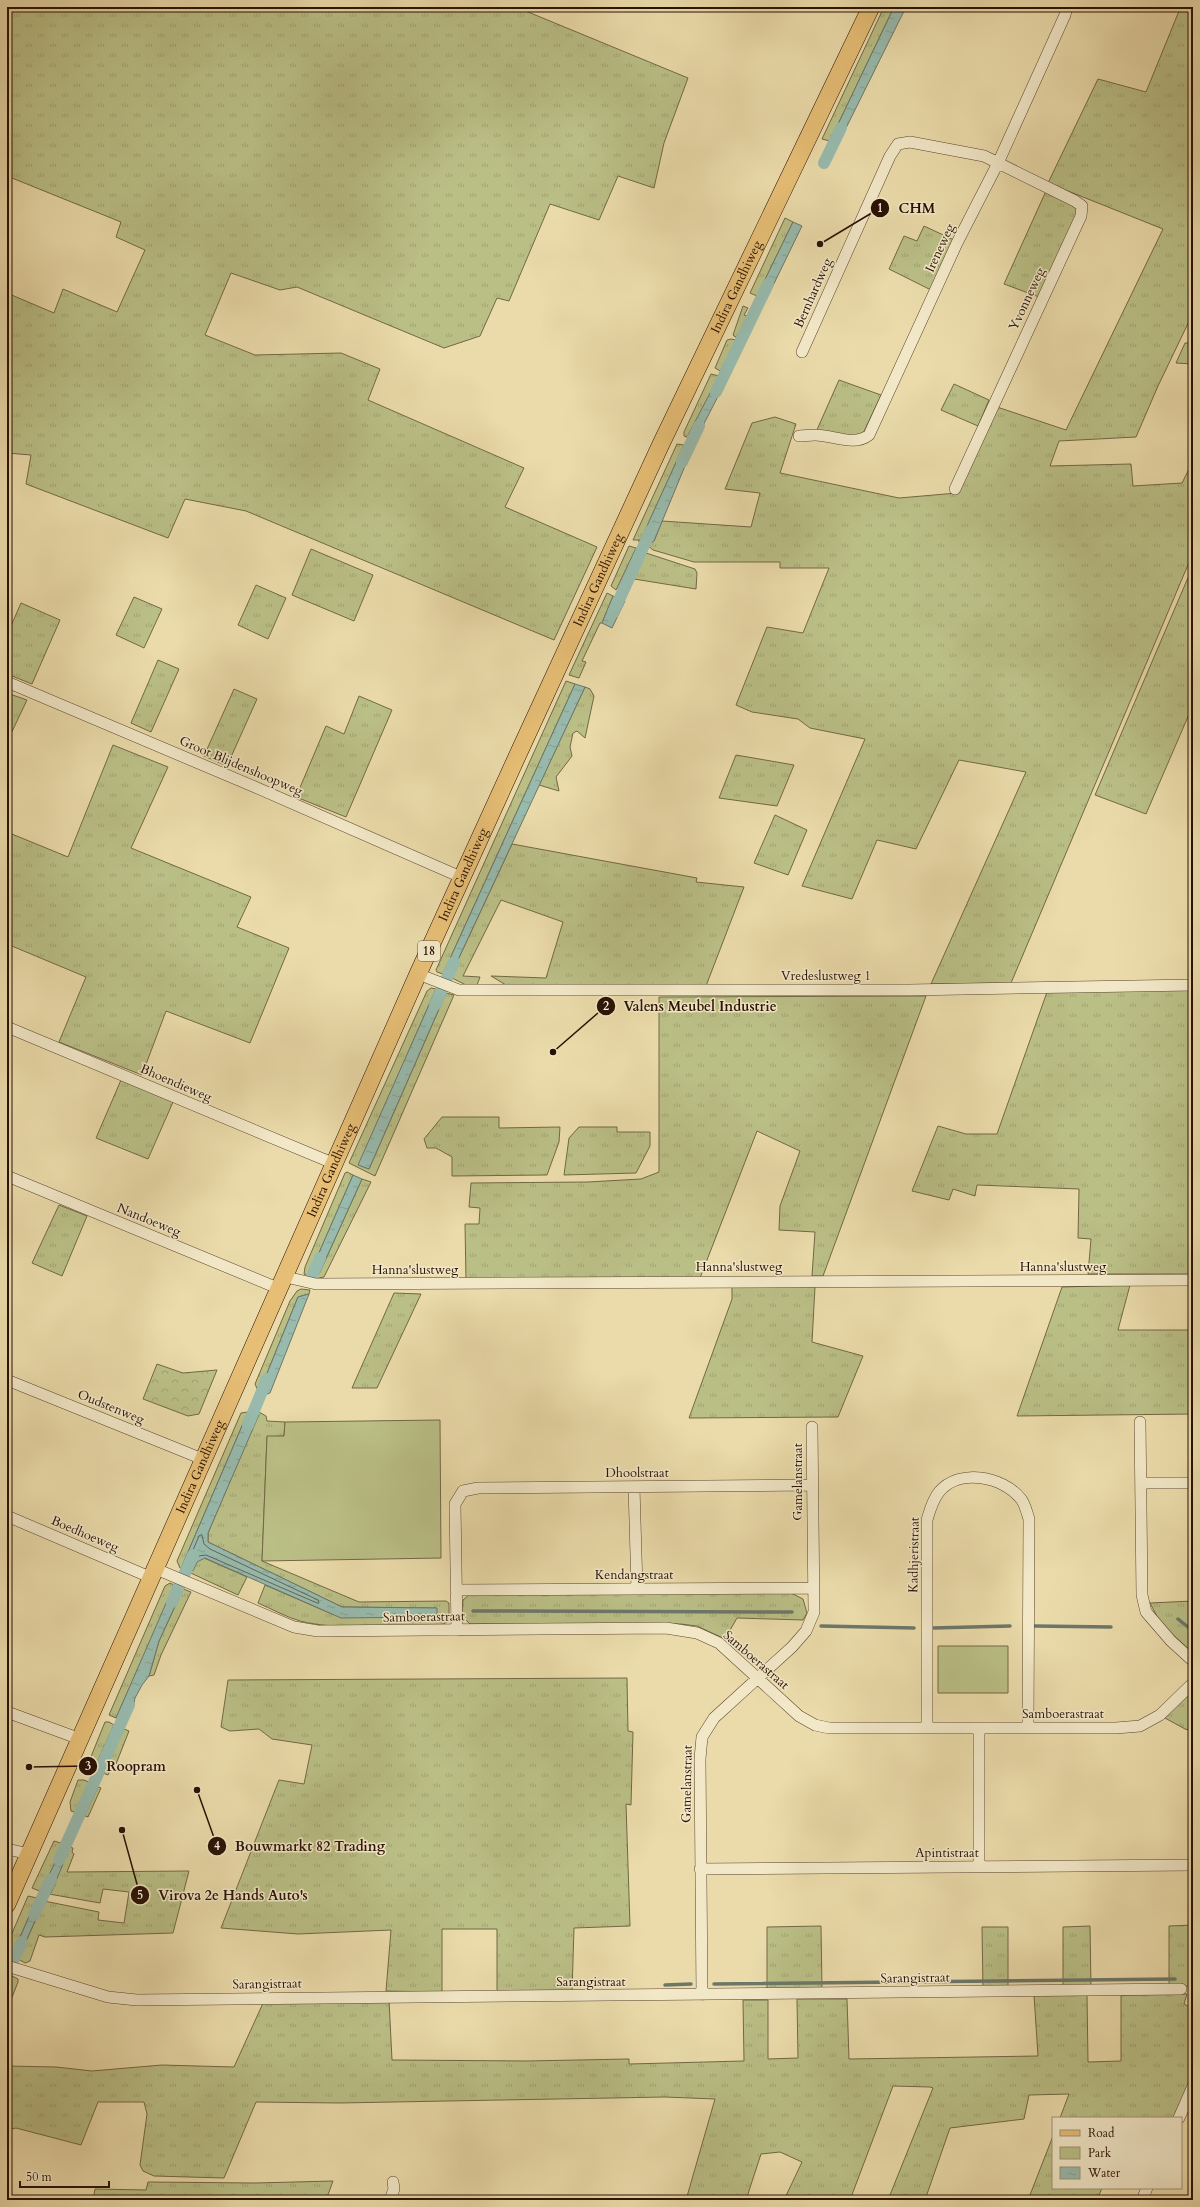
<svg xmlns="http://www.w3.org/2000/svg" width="1200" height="2207" viewBox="0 0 1200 2207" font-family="Cardo,serif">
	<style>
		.grass { fill: url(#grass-tufts); stroke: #726844 }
		.forest { fill: url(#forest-crowns); stroke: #726844 }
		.park { fill: #babf86; stroke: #726844 }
		.water { fill: url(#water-ripples); stroke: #6c776a }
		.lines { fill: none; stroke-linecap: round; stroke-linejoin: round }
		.shore { stroke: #606658; stroke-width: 1 }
		.stream { stroke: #6c776a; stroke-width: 3.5 }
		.canal { stroke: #98bbae; stroke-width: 12 }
		.street-casing { stroke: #5a442d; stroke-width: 12 }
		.primary-casing { stroke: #291103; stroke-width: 18 }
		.street { stroke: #f2e8c8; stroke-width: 11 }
		.primary { stroke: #e6be75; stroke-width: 17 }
		.labels { text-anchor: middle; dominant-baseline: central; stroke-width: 3; stroke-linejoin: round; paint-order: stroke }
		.shield { fill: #f2e8c8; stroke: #65523e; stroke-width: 1 }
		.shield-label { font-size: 12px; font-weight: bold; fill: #291103 }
		.street-label { font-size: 13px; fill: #291103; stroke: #f2e8c8 }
		.leader { fill: none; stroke: #291103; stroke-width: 1.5 }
		.callout-dot { fill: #291103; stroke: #f2e8c8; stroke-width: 1.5 }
		.mark-label { font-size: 12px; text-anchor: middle; font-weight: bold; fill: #fff }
		.callout-label { font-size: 14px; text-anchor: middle; font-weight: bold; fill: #291103; stroke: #f2e8c8; stroke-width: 3; stroke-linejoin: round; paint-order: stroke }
	</style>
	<defs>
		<pattern id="grass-tufts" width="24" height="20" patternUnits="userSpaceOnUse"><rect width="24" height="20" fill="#babf86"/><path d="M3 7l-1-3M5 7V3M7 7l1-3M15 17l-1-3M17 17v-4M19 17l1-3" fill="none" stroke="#a0a372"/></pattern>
		<pattern id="forest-crowns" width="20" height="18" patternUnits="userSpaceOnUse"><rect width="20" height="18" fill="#babf86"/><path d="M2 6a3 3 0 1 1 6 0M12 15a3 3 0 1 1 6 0" fill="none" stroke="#a0a372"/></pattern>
		<pattern id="water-ripples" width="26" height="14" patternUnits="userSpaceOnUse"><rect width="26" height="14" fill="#98bbae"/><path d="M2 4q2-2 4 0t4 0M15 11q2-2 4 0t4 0" fill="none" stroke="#83a094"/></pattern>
	</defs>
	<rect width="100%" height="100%" fill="#ebdbaa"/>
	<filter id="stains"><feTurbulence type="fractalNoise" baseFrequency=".005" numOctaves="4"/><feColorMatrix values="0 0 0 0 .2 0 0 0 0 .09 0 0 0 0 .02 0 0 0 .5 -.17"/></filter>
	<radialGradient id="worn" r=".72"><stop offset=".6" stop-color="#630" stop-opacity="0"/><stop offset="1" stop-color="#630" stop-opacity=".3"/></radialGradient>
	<path class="grass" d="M 7,7 L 516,7 L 688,78 L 664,143 L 654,188 L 618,176 L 599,220 L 550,204 L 509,301 L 497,298 L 480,336 L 444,348 L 297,287 L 280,290 L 231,273 L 205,335 L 255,355 L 341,353 L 380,369 L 368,400 L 524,468 L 505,507 L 597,547 L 554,640 L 246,511 L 185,499 L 168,538 L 26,484 L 31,455 L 7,453 L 7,293 L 54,313 L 63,289 L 117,312 L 145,250 L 116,237 L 121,222 L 7,176 Z
		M 884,7 L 894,7 L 830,141 L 822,139 Z
		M 1179,11 L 1193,11 L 1193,313 L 1158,386 L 1136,437 L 1059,441 L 1050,466 L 1131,464 L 1133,486 L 1182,483 L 1193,461 L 1193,553 L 1011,983 L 931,984 L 1026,772 L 959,760 L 916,849 L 877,840 L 852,899 L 802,886 L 865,739 L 810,728 L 798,719 L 752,712 L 736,705 L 767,627 L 803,633 L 829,568 L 780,568 L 780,562 L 694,562 L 653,550 L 647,545 L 654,541 L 662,521 L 751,527 L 760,493 L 725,489 L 752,423 L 775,417 L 796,424 L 780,473 L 899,498 L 957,493 L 997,407 L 1066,430 L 1163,229 L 1048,183 L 1098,79 L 1146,92 Z
		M 1046,191 L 1074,204 L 1079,211 L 1039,297 L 1004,284 Z
		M 785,218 L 793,222 L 757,296 L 750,293 Z
		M 924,226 L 954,240 L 931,290 L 889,269 L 904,236 L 917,241 Z
		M 743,306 L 748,308 L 744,315 L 747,316 L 738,337 L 735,337 L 733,335 Z
		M 731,339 L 736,340 L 722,372 L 715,368 L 727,340 Z
		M 1185,343 L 1193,343 L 1193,364 L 1176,363 Z
		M 711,374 L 719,376 L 689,438 L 684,436 L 684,432 Z
		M 839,380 L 881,395 L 861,438 L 816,432 Z
		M 954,384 L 989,400 L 978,426 L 941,410 Z
		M 677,444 L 684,445 L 641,540 L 633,540 Z
		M 629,546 L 636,548 L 616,590 L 611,586 Z
		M 311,549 L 373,575 L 354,621 L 292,595 Z
		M 646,553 L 695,569 L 697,573 L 696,589 L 634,579 Z
		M 1193,566 L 1193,705 L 1146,814 L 1095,795 Z
		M 256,585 L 286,598 L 268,639 L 238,625 Z
		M 607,593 L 613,596 L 602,623 L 600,623 L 582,661 L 586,662 L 579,678 L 569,675 Z
		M 134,597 L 162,609 L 144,648 L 116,635 Z
		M 21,603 L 60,620 L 32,684 L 7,674 L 7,635 Z
		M 158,660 L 179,669 L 151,732 L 131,723 Z
		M 566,681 L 575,684 L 443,974 L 437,972 L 436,970 Z
		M 585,687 L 590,689 L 594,696 L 585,738 L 577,731 L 573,733 L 570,747 L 572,756 L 556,777 L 559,791 L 539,785 Z
		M 234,689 L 257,699 L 227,766 L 204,756 Z
		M 7,693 L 27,700 L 7,742 Z
		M 359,696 L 392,710 L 346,817 L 296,797 L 326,726 L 344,734 Z
		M 113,745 L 168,767 L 131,848 L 251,897 L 237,927 L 289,948 L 250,1043 L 166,1011 L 142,1075 L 59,1042 L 86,977 L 7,944 L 7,832 L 68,857 Z
		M 736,755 L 794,765 L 777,806 L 719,798 Z
		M 775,815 L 807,830 L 788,875 L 754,863 Z
		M 512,844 L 697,878 L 696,882 L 744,887 L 706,986 L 506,985 L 491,976 L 546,978 L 563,922 L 501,900 L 463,976 L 480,977 L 477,985 L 466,985 L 450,977 Z
		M 431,988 L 436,989 L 359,1165 L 369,1169 L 446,993 L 454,995 L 375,1176 L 349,1163 L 427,991 Z
		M 1193,990 L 1193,1274 L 1088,1274 L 1091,1239 L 1078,1238 L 1079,1189 L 977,1185 L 975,1196 L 953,1189 L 949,1200 L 912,1191 L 938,1126 L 966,1134 L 997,1134 L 1047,992 Z
		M 926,996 L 823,1276 L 812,1276 L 815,1232 L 779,1230 L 780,1206 L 800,1151 L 757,1131 L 700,1278 L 466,1280 L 465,1224 L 479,1224 L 480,1208 L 469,1207 L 471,1183 L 588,1182 L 641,1179 L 659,1172 L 659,997 Z
		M 121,1080 L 173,1102 L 148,1159 L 96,1138 Z
		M 442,1117 L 499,1117 L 499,1128 L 560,1127 L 559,1142 L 547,1175 L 452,1176 L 452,1157 L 436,1148 L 427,1148 L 424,1139 Z
		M 579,1127 L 617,1127 L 617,1132 L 650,1132 L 650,1146 L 636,1173 L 564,1175 L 569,1138 Z
		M 347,1172 L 353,1175 L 312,1269 L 319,1274 L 362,1179 L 371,1182 L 324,1277 L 314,1279 L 304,1274 L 305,1267 L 345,1173 Z
		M 59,1205 L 87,1216 L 62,1276 L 32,1263 Z
		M 1130,1285 L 1118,1330 L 1193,1330 L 1193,1414 L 1017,1416 L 1062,1287 Z
		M 732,1287 L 815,1287 L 812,1342 L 863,1356 L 838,1417 L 689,1418 L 732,1299 Z
		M 301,1289 L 310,1290 L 309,1294 L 298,1297 L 259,1393 L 255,1384 L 290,1301 L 297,1291 Z
		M 394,1293 L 421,1294 L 377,1388 L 352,1388 Z
		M 248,1412 L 182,1566 L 204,1558 L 247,1577 L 238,1595 L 180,1568 L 177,1561 L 241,1413 Z
		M 259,1412 L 266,1416 L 267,1421 L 285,1422 L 284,1436 L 267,1437 L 262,1561 L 359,1602 L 446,1601 L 449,1603 L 449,1620 L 444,1624 L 435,1625 C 394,1625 339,1631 300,1621 C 286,1617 272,1609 258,1603 L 265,1585 L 332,1614 L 425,1617 L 437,1615 L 436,1608 L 342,1607 L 208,1542 L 208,1533 Z
		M 170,1583 L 174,1585 L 169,1600 L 116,1718 L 109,1715 L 165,1586 Z
		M 183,1589 L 191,1592 L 161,1655 L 154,1675 L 149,1676 L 159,1641 Z
		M 789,1592 L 803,1599 L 807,1613 L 803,1620 L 737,1618 L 725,1639 L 697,1626 L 681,1624 L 470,1624 L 462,1616 L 463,1600 L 469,1595 Z
		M 1193,1601 L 1193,1653 L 1161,1624 L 1150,1603 Z
		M 627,1678 L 628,1731 L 633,1732 L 631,1805 L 626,1804 L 630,1926 L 574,1928 L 572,1992 L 497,1991 L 497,1929 L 442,1929 L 442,1992 L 386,1991 L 391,1930 L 298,1934 L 221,1928 L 279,1780 L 304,1784 L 312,1745 L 272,1739 L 259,1729 L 230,1731 L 221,1727 L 228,1680 Z
		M 1193,1689 L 1193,1731 L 1185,1729 L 1165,1718 Z
		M 105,1722 L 109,1722 L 114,1725 L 94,1769 L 88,1769 L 88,1764 Z
		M 124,1729 L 129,1731 L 116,1764 L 112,1767 L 108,1775 L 103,1773 Z
		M 78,1780 L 84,1780 L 89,1782 L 77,1809 L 86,1813 L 98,1787 L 101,1788 L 88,1817 L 71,1811 L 70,1802 Z
		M 54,1841 L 64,1844 L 42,1892 L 32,1888 Z
		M 69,1847 L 73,1848 L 72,1852 L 74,1854 L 67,1872 L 189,1871 L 173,1933 L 45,1937 L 39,1935 L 30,1961 L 25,1963 L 18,1959 L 44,1901 L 99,1912 L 98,1920 L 124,1923 L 129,1892 L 103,1889 L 100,1903 L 49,1894 L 51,1893 Z
		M 28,1896 L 37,1898 L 12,1956 L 7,1954 L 7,1945 Z
		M 1193,1925 L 1193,1983 L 1191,1986 L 1169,1986 L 1169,1926 Z
		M 821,1926 L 822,1990 L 767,1991 L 767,1927 Z
		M 1090,1926 L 1091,1987 L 1063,1988 L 1063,1927 Z
		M 982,1927 L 1008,1927 L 1008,1988 L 983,1989 Z
		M 10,1975 L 18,1979 L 18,1982 L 7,2010 L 7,1986 Z
		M 1087,1994 L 1088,2062 L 1121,2061 L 1121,1995 L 1187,1994 L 1184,2004 L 1193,2009 L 1193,2077 L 1175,2118 L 1060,2118 L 1069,2094 L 1029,2095 L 1024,2119 L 950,2128 L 925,2200 L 888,2200 L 933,2088 L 930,2087 L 893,2086 L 850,2200 L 784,2200 L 802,2162 L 780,2152 L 761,2154 L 746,2200 L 686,2200 L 715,2099 L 665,2097 L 339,2103 L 256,2102 L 224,2178 L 154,2176 L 143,2171 L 140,2165 L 147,2114 L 144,2102 L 98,2102 L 81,2145 L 16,2128 L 7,2130 L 7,2066 L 56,2067 L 92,2071 L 162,2065 L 234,2067 L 264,2001 L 389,2000 L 392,2060 L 527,2061 L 629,2059 L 629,2064 L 744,2061 L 743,2000 L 768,2000 L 768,2059 L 798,2058 L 797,1999 L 847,1999 L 849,2059 L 1038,2056 L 1034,1995 Z
		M 1053,2136 L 1053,2188 L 1102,2188 L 1097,2200 L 1028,2200 Z
		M 333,2181 L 326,2200 L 93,2200 L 95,2189 L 146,2190 L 148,2182 L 255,2183 Z"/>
	<path class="forest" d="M 157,1364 L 183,1373 L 217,1370 L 199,1414 L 188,1416 L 143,1399 Z"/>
	<path class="park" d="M 440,1420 L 441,1558 L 262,1561 L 267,1436 L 284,1436 L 285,1422 Z
		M 938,1646 L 1008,1646 L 1008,1693 L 938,1693 Z"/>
	<path class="water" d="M 894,7 L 906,7 L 847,126 L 836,144 L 830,141 Z
		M 793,222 L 802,226 L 766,300 L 757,296 Z
		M 747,316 L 756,319 L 746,340 L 738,337 Z
		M 736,340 L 744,343 L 729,375 L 722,372 Z
		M 719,376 L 727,379 L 695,441 L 689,438 L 688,435 Z
		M 684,445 L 692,449 L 654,541 L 647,545 L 638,541 L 641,539 Z
		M 636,548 L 646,553 L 628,591 L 618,589 Z
		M 613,596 L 625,601 L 612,628 L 602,623 Z
		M 575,684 L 585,687 L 450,977 L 443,974 Z
		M 436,989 L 446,993 L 369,1169 L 358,1165 Z
		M 353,1175 L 362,1179 L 319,1274 L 311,1271 Z
		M 309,1294 L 270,1393 L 265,1395 L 259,1393 L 298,1297 Z
		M 252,1409 L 259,1412 L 258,1417 L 208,1533 L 208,1542 L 342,1607 L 437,1608 L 437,1615 L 425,1617 L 341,1618 L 205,1558 L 197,1562 L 193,1571 L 182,1566 L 248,1412 Z
		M 174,1585 L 183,1589 L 159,1641 L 149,1676 L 142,1685 L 135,1698 L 133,1708 L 125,1722 L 116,1718 Z
		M 114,1725 L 124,1729 L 103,1773 L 94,1769 Z
		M 89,1782 L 98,1787 L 86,1813 L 77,1809 Z
		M 64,1844 L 69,1847 L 68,1852 L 51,1893 L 49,1894 L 42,1892 L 43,1887 Z
		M 37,1898 L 44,1901 L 18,1959 L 12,1956 Z"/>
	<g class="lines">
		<path class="shore" d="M 202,1535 L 204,1544 L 210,1549 L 318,1600 L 319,1603 L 317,1603 L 206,1555 L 198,1556 L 189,1565 L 188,1562 L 199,1536 Z"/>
		<path class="stream" d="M 473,1611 L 792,1612
			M 1178,1619 L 1193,1631
			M 821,1626 L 914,1628
			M 1035,1626 L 1111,1627
			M 933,1628 L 1010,1626
			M 714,1984 L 1175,1979
			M 665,1985 L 691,1984"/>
		<path class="canal" d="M 824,163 L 841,128
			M 716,392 L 768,284
			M 682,462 L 699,426
			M 613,613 L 651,530
			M 435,1005 L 454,962
			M 312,1276 L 320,1258
			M 248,1425 L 267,1379
			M 172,1602 L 193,1555
			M 59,1860 L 129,1705
			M 34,1915 L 51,1879
			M 7,1973 L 22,1942"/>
		<g class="street-casing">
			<path id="street" d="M 802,352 L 890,156 L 898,144 L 910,142 L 984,156 L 1075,201 L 1082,206 L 1081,216 L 955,489
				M 799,436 C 804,436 810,435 815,435 C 833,435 854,447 869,435 L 957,243 L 998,163 L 1065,15 L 1067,7
				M 7,682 L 255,787 L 463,878
				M 418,974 L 459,990 L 909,990 L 1193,985
				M 7,1027 L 335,1164
				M 7,1176 L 280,1289
				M 286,1277 L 316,1284 L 1193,1280
				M 7,1380 L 205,1460
				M 1140,1422 L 1142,1595 L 1146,1612 L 1171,1641 L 1193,1661
				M 1141,1483 L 1193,1483
				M 634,1487 L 637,1589
				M 7,1516 L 152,1578
				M 156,1569 L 294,1627 L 318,1631 L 666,1628 L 697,1633 L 719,1643 L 799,1716 L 815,1725 L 829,1728 L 1116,1728 L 1140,1726 L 1160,1715 L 1193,1683
				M 456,1590 L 812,1588
				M 457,1630 L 455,1504 L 463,1491 L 478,1488 L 812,1485
				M 7,1712 L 80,1739
				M 927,1728 L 927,1520 C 930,1510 932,1501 939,1492 C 959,1468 1003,1476 1021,1499 C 1025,1504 1027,1513 1029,1519 L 1028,1728
				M 7,1849 L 29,1854
				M 979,1867 L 979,1728
				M 700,1869 L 1193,1865
				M 7,1966 L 108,1997 L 137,2000 L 1181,1989
				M 702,1995 L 700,1759 L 702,1737 L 714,1718 L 792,1647 L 806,1631 L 814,1612 L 812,1427
				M 1179,2118 L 1193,2086
				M 390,2200 L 394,2189 L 393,2182
				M 1142,2200 L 1147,2188"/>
		</g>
		<g class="primary-casing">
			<g id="primary">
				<path id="s1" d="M 7,1904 L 418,974 L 520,750 L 661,444 L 871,7"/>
			</g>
		</g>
		<use href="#street" class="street"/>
		<use href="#primary" class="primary"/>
	</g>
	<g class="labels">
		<rect class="shield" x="418" y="941" width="22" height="20" rx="3"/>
		<g class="shield-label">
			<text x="429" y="951">18</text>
		</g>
		<g class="street-label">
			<text transform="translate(940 248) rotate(-65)">Ireneweg</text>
			<text stroke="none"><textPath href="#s1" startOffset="1774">Indira Gandhiweg</textPath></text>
			<text transform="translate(813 293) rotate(-66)">Bernhardweg</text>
			<text transform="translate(1027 299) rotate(-65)">Yvonneweg</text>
			<text stroke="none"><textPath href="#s1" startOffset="1450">Indira Gandhiweg</textPath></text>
			<text transform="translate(241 766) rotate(23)">Groot Blijdenshoopweg</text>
			<text stroke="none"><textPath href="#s1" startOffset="1126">Indira Gandhiweg</textPath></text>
			<text x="826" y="976">Vredeslustweg 1</text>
			<text transform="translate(176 1083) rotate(23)">Bhoendieweg</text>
			<text stroke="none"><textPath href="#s1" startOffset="802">Indira Gandhiweg</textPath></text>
			<text transform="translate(149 1220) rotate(22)">Nandoeweg</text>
			<text x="739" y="1267">Hanna'slustweg</text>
			<text x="1063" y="1267">Hanna'slustweg</text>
			<text x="415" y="1270">Hanna'slustweg</text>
			<text transform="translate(111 1407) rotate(22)">Oudstenweg</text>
			<text stroke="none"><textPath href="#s1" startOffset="478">Indira Gandhiweg</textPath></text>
			<text x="637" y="1473">Dhoolstraat</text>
			<text transform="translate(798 1482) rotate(-90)">Gamelanstraat</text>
			<text transform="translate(85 1534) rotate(23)">Boedhoeweg</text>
			<text transform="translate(914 1555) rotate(-89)">Kadhjeristraat</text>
			<text x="634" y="1575">Kendangstraat</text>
			<text transform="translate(424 1617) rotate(-1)">Samboerastraat</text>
			<text transform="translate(756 1660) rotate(41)">Samboerastraat</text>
			<text x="1063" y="1714">Samboerastraat</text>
			<text transform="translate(687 1784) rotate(-89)">Gamelanstraat</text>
			<text x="947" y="1853">Apintistraat</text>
			<text transform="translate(915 1978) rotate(-1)">Sarangistraat</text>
			<text x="591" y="1982">Sarangistraat</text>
			<text transform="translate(267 1984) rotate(-1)">Sarangistraat</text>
		</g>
	</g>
	<path class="leader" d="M820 244L880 208M553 1052L606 1006M29 1767L88 1766M197 1790L217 1846M122 1830L140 1895"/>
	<g class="callout-dot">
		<circle cx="820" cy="244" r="4"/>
		<circle cx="553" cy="1052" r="4"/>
		<circle cx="29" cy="1767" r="4"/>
		<circle cx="197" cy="1790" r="4"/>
		<circle cx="122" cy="1830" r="4"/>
		<circle cx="880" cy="208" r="10"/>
		<circle cx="606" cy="1006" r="10"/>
		<circle cx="88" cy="1766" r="10"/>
		<circle cx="217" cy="1846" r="10"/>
		<circle cx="140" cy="1895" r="10"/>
	</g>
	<g class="mark-label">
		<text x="880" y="212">1</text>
		<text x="606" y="1010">2</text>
		<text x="88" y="1770">3</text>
		<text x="217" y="1850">4</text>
		<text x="140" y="1899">5</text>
	</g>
	<g class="callout-label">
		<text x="917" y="213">CHM</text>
		<text x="700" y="1011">Valens Meubel Industrie</text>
		<text x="136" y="1771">Roopram</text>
		<text x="310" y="1851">Bouwmarkt 82 Trading</text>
		<text x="233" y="1900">Virova 2e Hands Auto's</text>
	</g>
	<rect width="1200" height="2207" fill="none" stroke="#ebdbaa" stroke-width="24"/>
	<rect x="8" y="8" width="1184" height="2191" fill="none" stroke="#291103" stroke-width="2"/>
	<rect x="12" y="12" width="1176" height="2183" fill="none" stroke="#291103"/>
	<rect x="1052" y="2117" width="130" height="72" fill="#f2e8c8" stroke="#a29279"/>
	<rect x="1060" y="2130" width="20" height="6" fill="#e6be75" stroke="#a29279"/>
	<text x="1088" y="2137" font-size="12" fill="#291103">Road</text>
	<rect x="1060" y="2147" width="20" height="12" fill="#babf86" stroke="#a29279"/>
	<text x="1088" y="2157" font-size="12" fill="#291103">Park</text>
	<rect x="1060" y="2167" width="20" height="12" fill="url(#water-ripples)" stroke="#a29279"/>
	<text x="1088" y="2177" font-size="12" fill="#291103">Water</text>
	<path d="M20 2181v6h89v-6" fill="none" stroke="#291103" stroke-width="2"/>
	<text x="26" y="2181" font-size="12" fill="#291103" stroke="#f2e8c8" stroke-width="3" paint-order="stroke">50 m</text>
	<rect width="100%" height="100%" filter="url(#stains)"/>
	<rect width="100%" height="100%" fill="url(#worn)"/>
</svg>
